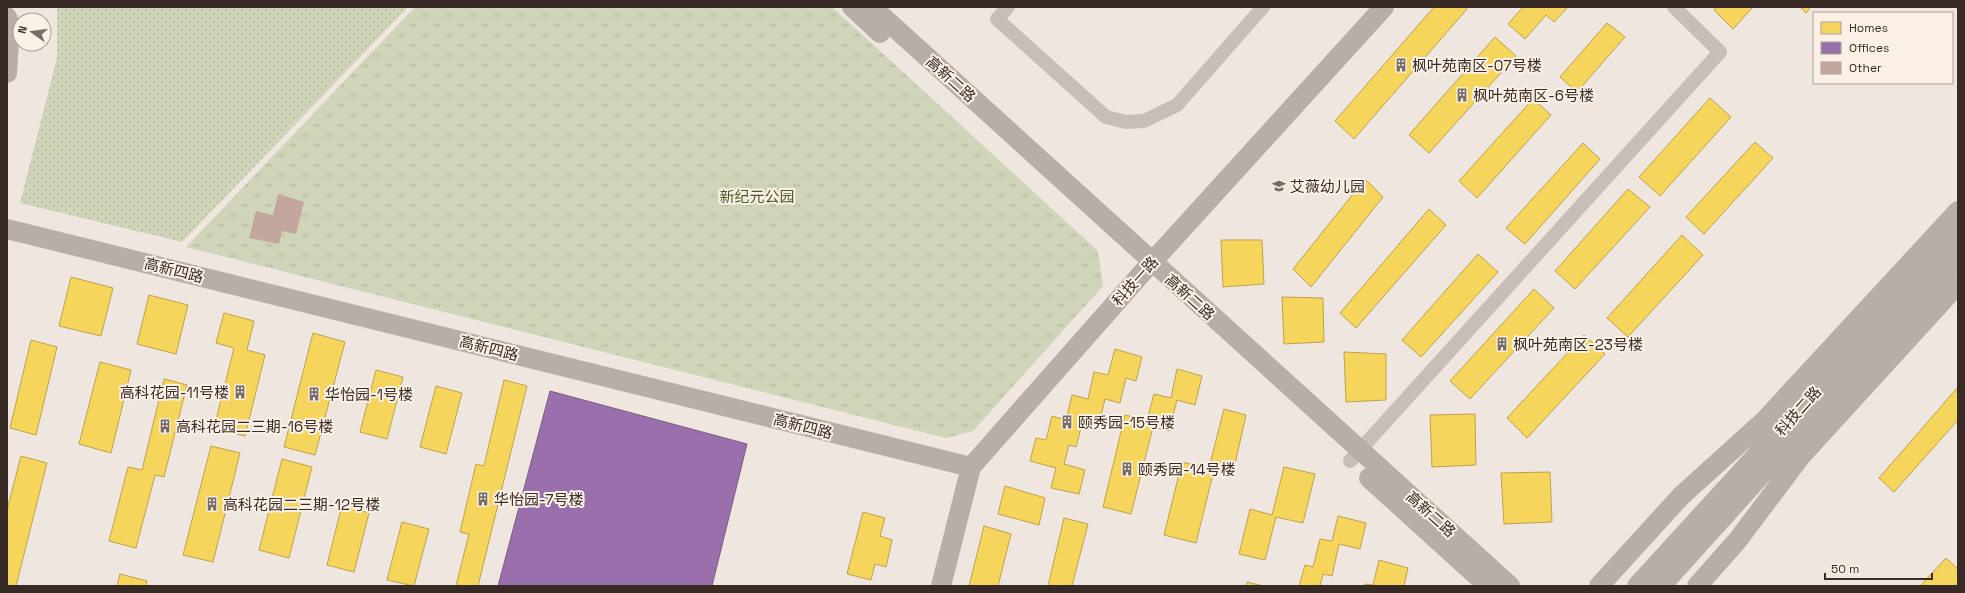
<svg xmlns="http://www.w3.org/2000/svg" width="1965" height="593" viewBox="0 0 1965 593" font-family="'Space Grotesk','Noto Sans SC',sans-serif">
	<style>
		.grass { fill: url(#grass-dots) }
		.park { fill: url(#park-tufts) }
		.homes { fill: #f6d55c; stroke: #bda24c }
		.offices { fill: #9970ab; stroke: #7c5b83 }
		.building { fill: #c3a79f }
		.lines { fill: none; stroke-linecap: round; stroke-linejoin: round }
		.street { stroke: #c7beb8; stroke-width: 14 }
		.secondary { stroke: #b7aea9; stroke-width: 20 }
		.labels { text-anchor: middle; dominant-baseline: central; stroke-width: 4; stroke-linejoin: round; paint-order: stroke }
		.poi-label { font-size: 15px; fill: #382b26; stroke: #fbf0e6; text-anchor: start }
		.street-label { font-size: 15px; fill: #382b26; stroke: #fbf0e6 }
		.park-label { font-size: 15px; fill: #4a5928; stroke: #fbf0e6 }
	</style>
	<defs>
		<pattern id="grass-dots" width="8" height="8" patternUnits="userSpaceOnUse"><rect width="8" height="8" fill="#d0d4b8"/><path d="M2 2h.1M6 6h.1" fill="none" stroke="#b3b69e" stroke-width="1.8" stroke-linecap="round"/></pattern>
		<pattern id="park-tufts" width="24" height="20" patternUnits="userSpaceOnUse"><rect width="24" height="20" fill="#d0d4b8"/><path d="M3 7l-1-3M5 7V3M7 7l1-3M15 17l-1-3M17 17v-4M19 17l1-3" fill="none" stroke="#b3b69e"/></pattern>
	</defs>
	<rect width="100%" height="100%" fill="#eee6df"/>
	<path class="grass" d="M 57,7 L 408,7 L 182,242 L 20,203 L 57,58 Z"/>
	<path class="park" d="M 415,7 L 832,7 L 1098,251 L 1103,286 L 973,431 L 946,438 L 186,247 Z"/>
	<path class="homes" d="M 1434,7 L 1464,7 L 1467,9 L 1354,139 L 1335,121 Z
		M 1523,7 L 1568,7 L 1554,22 L 1546,15 L 1525,39 L 1508,24 Z
		M 1716,7 L 1753,7 L 1733,29 L 1714,10 Z
		M 1800,7 L 1811,7 L 1806,13 Z
		M 1607,23 L 1625,37 L 1577,92 L 1560,77 Z
		M 1495,37 L 1516,56 L 1429,153 L 1409,135 Z
		M 1710,98 L 1731,117 L 1660,196 L 1639,177 Z
		M 1533,99 L 1551,115 L 1477,198 L 1459,181 Z
		M 1755,142 L 1773,158 L 1704,234 L 1686,217 Z
		M 1583,143 L 1600,159 L 1525,244 L 1506,228 Z
		M 1365,179 L 1383,197 L 1311,287 L 1293,269 Z
		M 1628,189 L 1650,207 L 1575,289 L 1555,271 Z
		M 1429,209 L 1446,225 L 1356,328 L 1340,313 Z
		M 1682,235 L 1703,255 L 1628,337 L 1607,318 Z
		M 1221,240 L 1262,240 L 1264,284 L 1223,287 Z
		M 1478,254 L 1498,272 L 1421,357 L 1402,340 Z
		M 71,277 L 113,288 L 101,336 L 59,326 Z
		M 1534,289 L 1554,308 L 1470,399 L 1450,381 Z
		M 149,295 L 188,305 L 176,354 L 137,344 Z
		M 1282,297 L 1323,298 L 1324,342 L 1284,344 Z
		M 224,313 L 254,321 L 247,350 L 265,355 L 245,436 L 214,428 L 234,348 L 216,343 Z
		M 313,333 L 345,342 L 315,455 L 284,447 Z
		M 1584,335 L 1605,354 L 1527,438 L 1507,418 Z
		M 31,340 L 57,347 L 36,435 L 10,428 Z
		M 1115,349 L 1142,357 L 1136,381 L 1126,378 L 1120,403 L 1105,399 L 1099,424 L 1083,420 L 1076,447 L 1069,445 L 1064,464 L 1085,470 L 1079,494 L 1051,488 L 1056,468 L 1030,461 L 1036,438 L 1046,440 L 1052,416 L 1066,420 L 1072,395 L 1088,399 L 1094,372 L 1108,375 Z
		M 1344,352 L 1386,354 L 1386,400 L 1346,402 Z
		M 100,362 L 131,370 L 111,453 L 79,444 Z
		M 1177,369 L 1202,376 L 1195,405 L 1177,400 L 1169,431 L 1153,427 L 1131,514 L 1103,507 L 1125,415 L 1147,420 L 1154,394 L 1171,398 Z
		M 376,370 L 403,377 L 387,439 L 360,432 Z
		M 164,379 L 187,385 L 164,477 L 155,475 L 136,548 L 109,541 L 128,467 L 142,470 Z
		M 504,380 L 527,386 L 478,586 L 456,586 L 469,534 L 460,532 L 476,464 L 484,466 Z
		M 436,386 L 462,393 L 446,454 L 420,447 Z
		M 1958,387 L 1958,420 L 1894,492 L 1879,478 Z
		M 1224,409 L 1246,415 L 1233,473 L 1209,468 Z
		M 1475,414 L 1476,465 L 1432,467 L 1430,415 Z
		M 211,446 L 240,453 L 213,562 L 183,555 Z
		M 21,456 L 47,463 L 16,586 L 7,586 L 7,510 Z
		M 282,459 L 312,467 L 289,558 L 259,550 Z
		M 1182,462 L 1214,470 L 1196,543 L 1164,535 Z
		M 1284,467 L 1315,474 L 1303,523 L 1276,517 L 1265,560 L 1239,554 L 1250,509 L 1272,515 Z
		M 1550,472 L 1552,522 L 1504,524 L 1501,473 Z
		M 1005,486 L 1045,498 L 1039,525 L 998,514 Z
		M 342,505 L 369,513 L 354,572 L 327,565 Z
		M 863,512 L 885,518 L 880,536 L 892,540 L 886,567 L 875,564 L 871,580 L 847,574 Z
		M 1338,516 L 1366,523 L 1360,549 L 1339,544 L 1332,576 L 1323,574 L 1320,586 L 1299,586 L 1305,565 L 1313,567 L 1320,539 L 1332,541 Z
		M 1064,518 L 1088,524 L 1072,586 L 1048,586 Z
		M 402,522 L 429,529 L 414,586 L 387,580 Z
		M 984,526 L 1011,534 L 998,586 L 969,586 Z
		M 1946,558 L 1958,569 L 1958,586 L 1920,586 Z
		M 1379,560 L 1408,568 L 1404,586 L 1364,586 L 1365,584 L 1373,585 Z
		M 120,574 L 147,581 L 146,586 L 117,586 Z
		M 1247,582 L 1263,586 L 1246,586 Z"/>
	<path class="offices" d="M 550,391 L 747,444 L 712,586 L 498,586 Z"/>
	<path class="building" d="M 278,194 L 304,202 L 296,234 L 282,231 L 279,244 L 249,238 L 256,211 L 273,215 Z"/>
	<g class="lines">
		<path class="street" d="M 1008,7 L 997,19 L 1106,117 L 1126,122 L 1144,121 L 1177,105 L 1263,7
			M 1350,461 L 1720,52 L 1674,7"/>
		<path class="secondary" d="M 852,7 L 880,33
			M 872,7 L 1510,586
			M 7,17 L 10,26 L 7,73
			M 7,229 L 971,467
			M 1369,478 L 1488,586
			M 941,586 L 971,467 L 1143,272 L 1384,7
			M 1599,586 L 1681,496 L 1764,421 L 1958,211
			M 1637,586 L 1958,235
			M 1661,586 L 1958,257
			M 1697,586 L 1737,541 L 1801,456 L 1958,284"/>
	</g>
	<defs>
		<g id="building-bare" transform="scale(1.08)"><path d="M-4-6H4V6H1V3H-1V6H-4ZM-2.5-4.3h1.7v1.8h-1.7ZM.8-4.3h1.7v1.8H.8ZM-2.5-1h1.7V.8h-1.7ZM.8-1h1.7V.8H.8Z" fill="#786c67" stroke="#fbf0e6" stroke-width="2.5" paint-order="stroke"/></g>
		<g id="school-bare" transform="scale(1.08)"><path d="M0-5L7-2L0 1L-7-2ZM-4 1L0 2.5L4 1V4Q0 6-4 4Z" fill="#786c67" stroke="#fbf0e6" stroke-width="2.5" paint-order="stroke"/></g>
	</defs>
	<g fill-rule="evenodd">
		<use href="#building-bare" x="1401" y="65"/>
		<use href="#building-bare" x="1462" y="95"/>
		<use href="#school-bare" x="1279" y="186"/>
		<use href="#building-bare" x="1502" y="344"/>
		<use href="#building-bare" x="240" y="392"/>
		<use href="#building-bare" x="314" y="394"/>
		<use href="#building-bare" x="1067" y="422"/>
		<use href="#building-bare" x="165" y="426"/>
		<use href="#building-bare" x="1127" y="469"/>
		<use href="#building-bare" x="483" y="499"/>
		<use href="#building-bare" x="212" y="504"/>
	</g>
	<g class="labels">
		<g class="poi-label">
			<text x="1412" y="65">枫叶苑南区-07号楼</text>
			<text x="1473" y="95">枫叶苑南区-6号楼</text>
			<text x="1290" y="186">艾薇幼儿园</text>
			<text x="1513" y="344">枫叶苑南区-23号楼</text>
			<text x="229" y="392" text-anchor="end">高科花园-11号楼</text>
			<text x="325" y="394">华怡园-1号楼</text>
			<text x="1078" y="422">颐秀园-15号楼</text>
			<text x="176" y="426">高科花园二三期-16号楼</text>
			<text x="1138" y="469">颐秀园-14号楼</text>
			<text x="494" y="499">华怡园-7号楼</text>
			<text x="223" y="504">高科花园二三期-12号楼</text>
		</g>
		<g class="street-label">
			<text transform="translate(951 79) rotate(42)">高新二路</text>
			<text transform="translate(174 270) rotate(14)">高新四路</text>
			<text transform="translate(1135 281) rotate(-48)">科技一路</text>
			<text transform="translate(1190 297) rotate(42)">高新二路</text>
			<text transform="translate(489 348) rotate(14)">高新四路</text>
			<text transform="translate(1798 411) rotate(-48)">科技二路</text>
			<text transform="translate(803 426) rotate(14)">高新四路</text>
			<text transform="translate(1431 514) rotate(42)">高新二路</text>
		</g>
		<g class="park-label">
			<text x="757" y="196">新纪元公园</text>
		</g>
	</g>
	<rect width="1965" height="593" fill="none" stroke="#382b26" stroke-width="16"/>
	<rect x="1813" y="12" width="140" height="72" fill="#fbf0e6" stroke="#ada199"/>
	<rect x="1821" y="22" width="20" height="12" fill="#f6d55c" stroke="#ada199"/>
	<text x="1849" y="32" font-size="12" fill="#382b26">Homes</text>
	<rect x="1821" y="42" width="20" height="12" fill="#9970ab" stroke="#ada199"/>
	<text x="1849" y="52" font-size="12" fill="#382b26">Offices</text>
	<rect x="1821" y="62" width="20" height="12" fill="#c3a79f" stroke="#ada199"/>
	<text x="1849" y="72" font-size="12" fill="#382b26">Other</text>
	<g transform="translate(32 32) rotate(284)"><circle r="19" fill="#fbf0e6" stroke="#ada199"/>
	<path d="M0-3L7 15L0 10L-7 15Z" fill="#786c67"/>
	<text y="-6" font-size="11" font-weight="bold" text-anchor="middle" fill="#382b26">N</text>
	</g>
	<path d="M1825 573v6h107v-6" fill="none" stroke="#382b26" stroke-width="2"/>
	<text x="1831" y="573" font-size="12" fill="#382b26" stroke="#fbf0e6" stroke-width="3" paint-order="stroke">50 m</text>
</svg>
